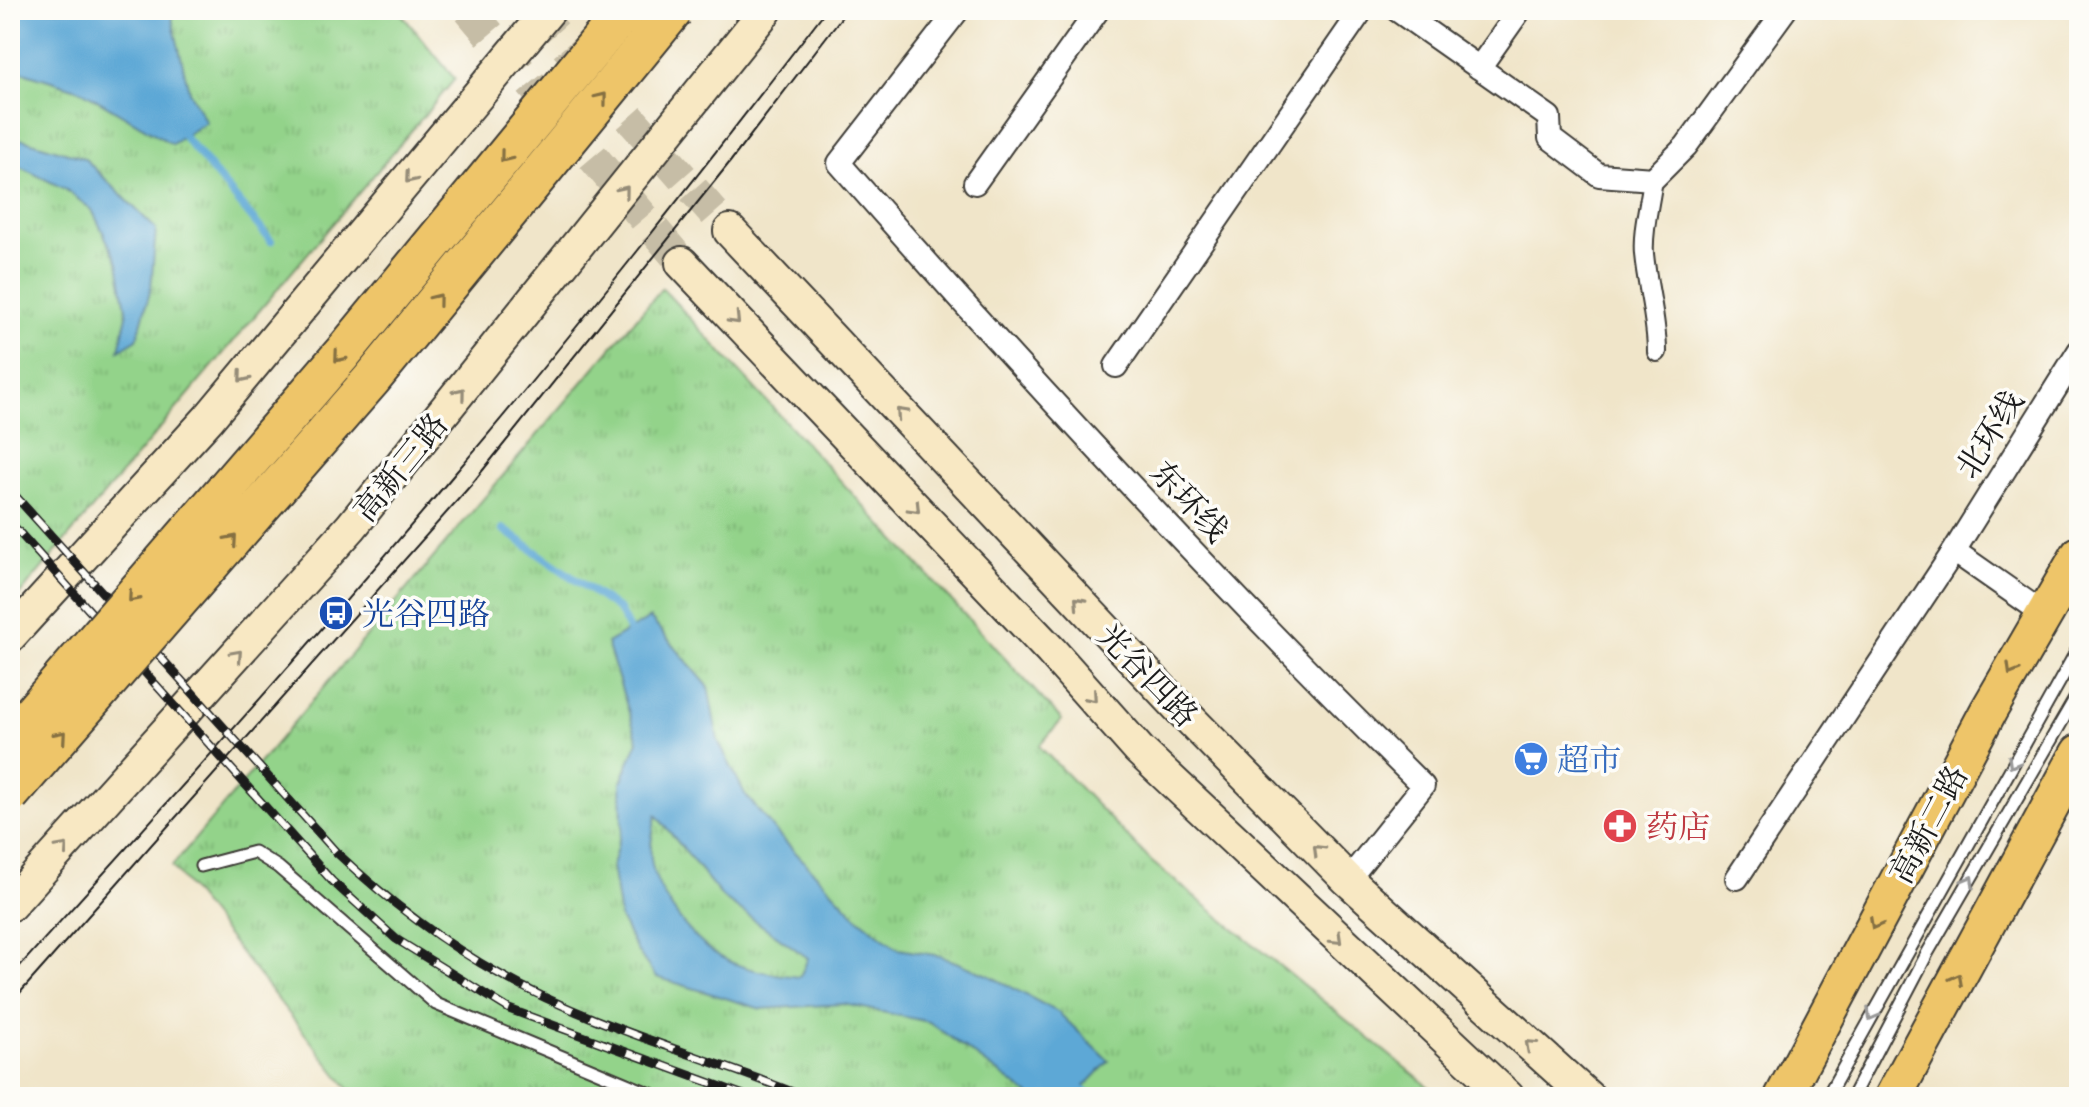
<svg xmlns="http://www.w3.org/2000/svg" width="2089" height="1107" viewBox="0 0 2089 1107" font-family="'Gentium Book Plus','Noto Serif SC',serif">
	<style>
		.park { fill: url(#park-tufts); stroke: #587853; stroke-width: 2 }
		.water { fill: #5da8d6; stroke: #3c6279; stroke-width: 2; fill-rule: evenodd }
		.lines { fill: none; stroke-linecap: round; stroke-linejoin: round }
		.stream { stroke: #5da8d6; stroke-width: 8 }
		.secondary-tunnel { stroke: #c6bda6; stroke-width: 32; stroke-dasharray: 32 16; stroke-linecap: butt }
		.service-casing { stroke: #3c3a36; stroke-width: 15 }
		.pedestrian-casing { stroke: #3c3a36; stroke-width: 22 }
		.minor-casing { stroke: #3c3a36; stroke-width: 26 }
		.secondary-casing { stroke: #3c3a36; stroke-width: 36 }
		.primary-casing { stroke: #3c3a36; stroke-width: 40 }
		.service { stroke: #fff; stroke-width: 11 }
		.pedestrian { stroke: #fff; stroke-width: 18 }
		.minor { stroke: #fff; stroke-width: 22 }
		.secondary { stroke: #f8e8c3; stroke-width: 32 }
		.primary { stroke: #eec569; stroke-width: 36 }
		.tram { stroke: #1c1c1c; stroke-width: 2 }
		.rail-casing { stroke: #1c1c1c; stroke-width: 9 }
		.rail { stroke: #fdfcf7; stroke-width: 6; stroke-dasharray: 18; stroke-linecap: butt }
		.trunk-bridge-casing { stroke: #3c3a36; stroke-width: 42; stroke-linecap: butt }
		.trunk-bridge { stroke: #eec569; stroke-width: 38 }
		.oneway { stroke: #857042 }
		.oneway2 { stroke: #958c78 }
		.oneway3 { stroke: #999 }
		.labels { text-anchor: middle; dominant-baseline: central; stroke-width: 7; stroke-linejoin: round; paint-order: stroke }
		.street-label { font-size: 32px; fill: #1c1c1c; stroke: #fdfcf7 }
		.transit-label { font-size: 32px; fill: #164399; stroke: #fdfcf7; text-anchor: start }
		.shop-label { font-size: 32px; fill: #366cbe; stroke: #fdfcf7; text-anchor: start }
		.health-label { font-size: 32px; fill: #be3a42; stroke: #fdfcf7; text-anchor: start }
	</style>
	<defs>
		<pattern id="park-tufts" width="24" height="20" patternUnits="userSpaceOnUse" patternTransform="scale(2)"><rect width="24" height="20" fill="#93d38a"/><path d="M3 7l-1-3M5 7V3M7 7l1-3M15 17l-1-3M17 17v-4M19 17l1-3" fill="none" stroke="#7eb576"/></pattern>
	</defs>
	<rect width="100%" height="100%" fill="#fdfcf7"/>
	<filter id="ink" filterUnits="userSpaceOnUse"><feTurbulence type="fractalNoise" baseFrequency=".0125" numOctaves="2"/><feDisplacementMap in="SourceGraphic" scale="16" xChannelSelector="R" yChannelSelector="G"/><feConvolveMatrix kernelMatrix="1 2 1 2 8 2 1 2 1" color-interpolation-filters="sRGB"/></filter>
	<filter id="wash" filterUnits="userSpaceOnUse"><feTurbulence type="fractalNoise" baseFrequency=".006" numOctaves="4" result="noise"/><feDisplacementMap in="SourceGraphic" scale="32" xChannelSelector="R" yChannelSelector="G"/><feGaussianBlur stdDeviation="1.8" result="paint"/><feColorMatrix in="noise" values="0 0 0 0 0 0 0 0 0 0 0 0 0 0 0 0 0 1.4 0 .05"/><feComposite in="paint" operator="in"/></filter>
	<g filter="url(#wash)">
		<rect width="100%" height="100%" fill="#f0e5c9"/>
		<path class="park" d="M 10,10 L 398,10 L 455,79 L 10,606 Z
			M 662,288 L 1062,720 L 1039,746 L 1152,862 L 1441,1097 L 355,1097 L 172,866 Z"/>
		<path class="water" d="M 10,10 L 170,10 L 189,91 L 206,122 L 172,144 L 80,90 L 10,68 Z
			M 22,139 L 84,158 L 156,229 L 151,288 L 137,339 L 119,350 L 127,315 L 118,263 L 92,210 L 65,189 L 10,162 L 10,145 Z
			M 650,618 L 708,686 L 718,741 L 745,794 L 776,832 L 858,918 L 898,949 L 941,956 L 990,976 L 1058,1012 L 1109,1061 L 1075,1097 L 1032,1097 L 929,1022 L 844,1004 L 761,1009 L 656,977 L 637,951 L 620,918 L 612,866 L 622,829 L 621,782 L 638,741 L 607,643 ZM 656,815 L 723,898 L 808,958 L 800,977 C 740,971 707,961 672,908 C 662,893 653,876 651,858 C 649,845 654,828 656,815 Z"/>
		<g class="lines">
			<path class="stream" d="M 177,128 L 271,241
				M 503,529 L 619,610 L 633,638
				M 1073,1083 L 1091,1097"/>
		</g>
	</g>
	<g filter="url(#ink)">
		<g class="lines">
			<path class="secondary-tunnel" d="M 469,10 L 682,263
				M 534,10 L 730,231"/>
			<g class="service-casing">
				<path id="service" d="M 201,866 L 254,852 L 278,867 L 436,1004 L 658,1097
					M 1827,1097 L 2079,647
					M 1852,1097 L 1928,952 L 2079,692"/>
			</g>
			<g class="pedestrian-casing">
				<path id="pedestrian" d="M 1653,179 C 1650,203 1642,230 1644,254 C 1647,287 1657,319 1657,352"/>
			</g>
			<g class="minor-casing">
				<path id="minor" d="M 958,10 L 839,163 C 1027,377 1220,586 1423,786 L 1348,880
					M 1397,10 L 1549,117 L 1550,138 L 1599,175 L 1653,179 L 1686,146 L 1785,10
					M 1479,68 L 1520,10
					M 975,183 L 1098,10
					M 1116,366 L 1362,10
					M 1954,551 L 2044,614
					M 1737,878 L 1954,551 L 2079,351"/>
			</g>
			<g class="secondary-casing">
				<path id="secondary" d="M 730,231 L 1181,710 L 1348,880 L 1588,1097
					M 682,263 L 1051,651 L 1139,750 L 1508,1097
					M 10,636 L 208,419 L 549,10
					M 10,905 L 351,527 L 766,10"/>
			</g>
			<g class="primary-casing">
				<path id="primary" d="M 1783,1097 L 1989,710 L 2079,555
					M 1893,1097 L 2079,753"/>
			</g>
			<use href="#service" class="service"/>
			<use href="#pedestrian" class="pedestrian"/>
			<use href="#minor" class="minor"/>
			<use href="#secondary" class="secondary"/>
			<use href="#primary" class="primary"/>
			<path class="tram" d="M 10,977 C 159,812 309,647 452,477 C 581,325 704,168 826,10
				M 10,1004 L 471,485 L 730,162 L 847,10"/>
			<g class="rail-casing">
				<path id="rail" d="M 10,490 L 336,852 C 387,900 440,941 501,975 C 595,1028 705,1056 805,1097
					M 10,522 L 332,881 L 396,939 L 509,1009 L 749,1097"/>
			</g>
			<use href="#rail" class="rail"/>
			<g class="trunk-bridge-casing">
				<path id="trunk-bridge" d="M 10,739 L 342,354 L 625,10
					M 10,794 L 372,379 L 674,10"/>
			</g>
			<use href="#trunk-bridge" class="trunk-bridge"/>
		</g>
		<defs><path id="oneway-chevron" d="M-2-3.5L2.5 0L-2 3.5" fill="none" stroke-width="1.6" stroke-linecap="round" stroke-linejoin="round" transform="scale(2)"/></defs>
		<g class="oneway">
			<use href="#oneway-chevron" transform="translate(602 98) rotate(-51)"/>
			<use href="#oneway-chevron" transform="translate(505 157) rotate(129)"/>
			<use href="#oneway-chevron" transform="translate(437 299) rotate(-51)"/>
			<use href="#oneway-chevron" transform="translate(339 357) rotate(130)"/>
			<use href="#oneway-chevron" transform="translate(232 540) rotate(-49)"/>
			<use href="#oneway-chevron" transform="translate(133 597) rotate(131)"/>
			<use href="#oneway-chevron" transform="translate(2012 670) rotate(120)"/>
			<use href="#oneway-chevron" transform="translate(61 736) rotate(-49)"/>
			<use href="#oneway-chevron" transform="translate(1875 924) rotate(118)"/>
			<use href="#oneway-chevron" transform="translate(1957 979) rotate(-62)"/>
		</g>
		<g class="oneway2">
			<use href="#oneway-chevron" transform="translate(410 178) rotate(130)"/>
			<use href="#oneway-chevron" transform="translate(624 191) rotate(-51)"/>
			<use href="#oneway-chevron" transform="translate(735 319) rotate(46)"/>
			<use href="#oneway-chevron" transform="translate(243 377) rotate(130)"/>
			<use href="#oneway-chevron" transform="translate(460 393) rotate(-51)"/>
			<use href="#oneway-chevron" transform="translate(901 413) rotate(-133)"/>
			<use href="#oneway-chevron" transform="translate(915 508) rotate(46)"/>
			<use href="#oneway-chevron" transform="translate(1079 602) rotate(-133)"/>
			<use href="#oneway-chevron" transform="translate(237 655) rotate(-48)"/>
			<use href="#oneway-chevron" transform="translate(1092 697) rotate(49)"/>
			<use href="#oneway-chevron" transform="translate(63 848) rotate(-48)"/>
			<use href="#oneway-chevron" transform="translate(1318 850) rotate(-135)"/>
			<use href="#oneway-chevron" transform="translate(1337 939) rotate(44)"/>
			<use href="#oneway-chevron" transform="translate(1530 1045) rotate(-138)"/>
		</g>
		<g class="oneway3">
			<use href="#oneway-chevron" transform="translate(2013 763) rotate(120)"/>
			<use href="#oneway-chevron" transform="translate(1969 881) rotate(-60)"/>
			<use href="#oneway-chevron" transform="translate(1872 1015) rotate(119)"/>
		</g>
	</g>
	<defs>
		<g id="bus-disc" transform="scale(1.8)"><circle r="9.5" fill="#1a4fb4" stroke="#fdfcf7"/><path d="M-5-6H5V4H4V6H2V4H-2V6H-4V4H-5ZM-3.5-4V0h7V-4ZM-3.5 1.2v1.5H-2V1.2ZM2 1.2v1.5H3.5V1.2Z" fill="#fff"/></g>
		<g id="supermarket-disc" transform="scale(1.8)"><circle r="9.5" fill="#3f7fe0" stroke="#fdfcf7"/><path d="M-6-5.5h2.5l.6 2H6L4.5 2H-2.5L-4.4-4H-6ZM-1.5 3.2a1.3 1.3 0 1 0 .1 0ZM3 3.2a1.3 1.3 0 1 0 .1 0Z" fill="#fff"/></g>
		<g id="pharmacy-disc" transform="scale(1.8)"><circle r="9.5" fill="#e0444e" stroke="#fdfcf7"/><path d="M-2-6h4v4h4v4h-4v4h-4v-4h-4v-4h4Z" fill="#fff"/></g>
	</defs>
	<g fill-rule="evenodd">
		<use href="#bus-disc" x="336" y="613"/>
		<use href="#supermarket-disc" x="1531" y="759"/>
		<use href="#pharmacy-disc" x="1620" y="826"/>
	</g>
	<g class="labels">
		<g class="street-label">
			<text transform="translate(1989 434) rotate(-58)">北环线</text>
			<text transform="translate(400 467) rotate(-51)">高新三路</text>
			<text transform="translate(1190 501) rotate(47)">东环线</text>
			<text transform="translate(1148 675) rotate(46)">光谷四路</text>
			<text transform="translate(1928 824) rotate(-62)">高新二路</text>
		</g>
		<g class="transit-label">
			<text x="362" y="613">光谷四路</text>
		</g>
		<g class="shop-label">
			<text x="1557" y="759">超市</text>
		</g>
		<g class="health-label">
			<text x="1646" y="826">药店</text>
		</g>
	</g>
	<rect width="2089" height="1107" fill="none" stroke="#fdfcf7" stroke-width="40"/>
</svg>
